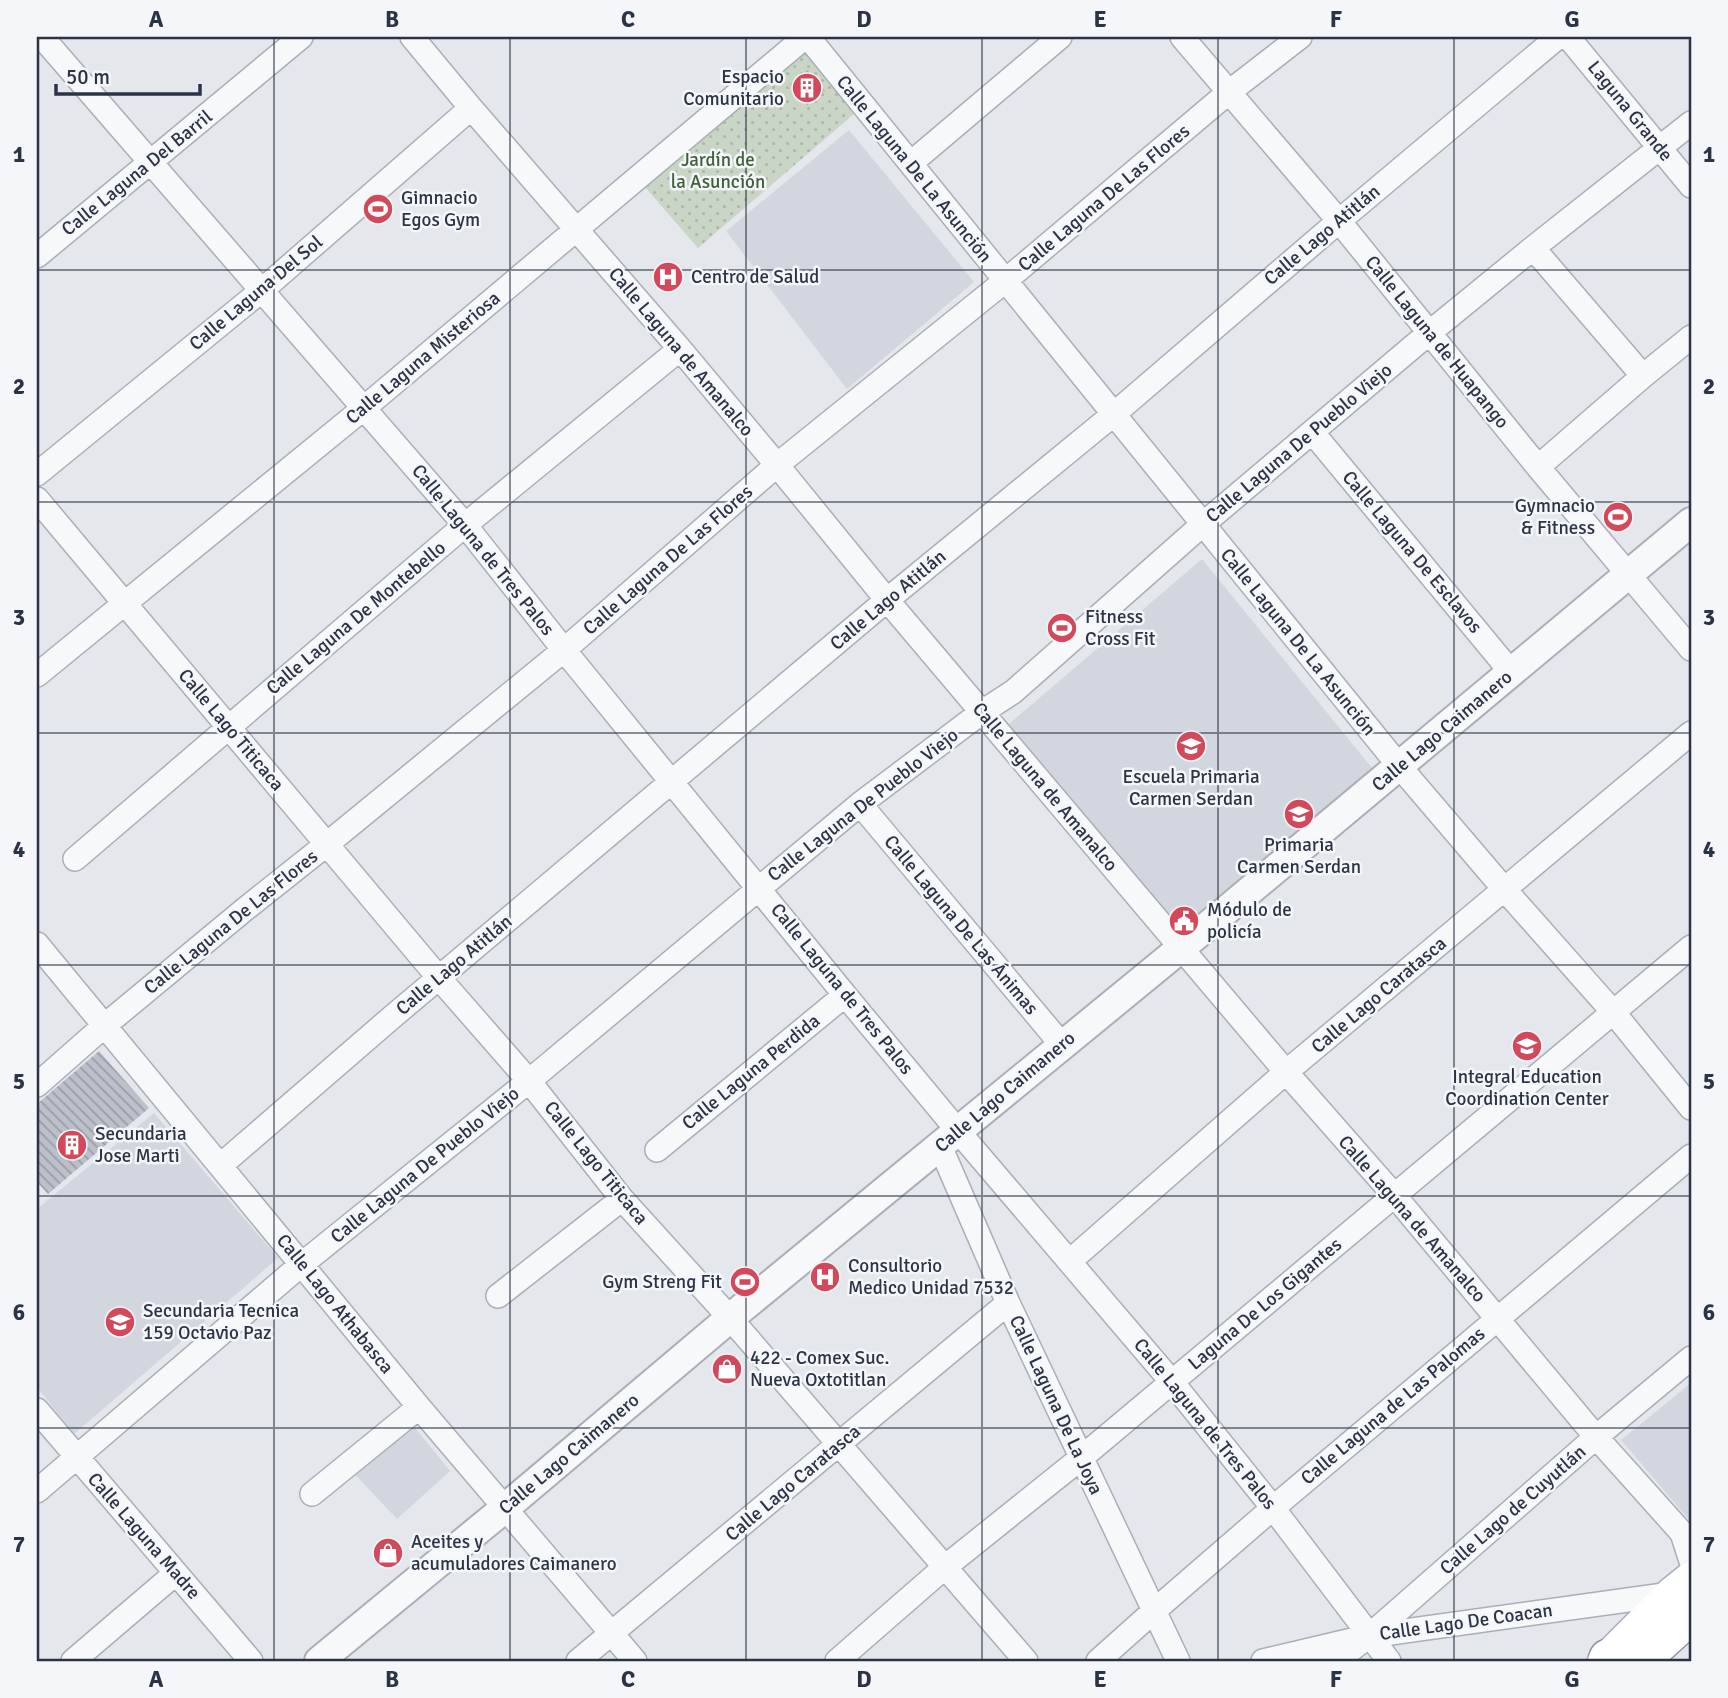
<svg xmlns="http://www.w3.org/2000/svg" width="1728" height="1698" viewBox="0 0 1728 1698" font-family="Signika,sans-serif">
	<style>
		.built { fill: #d2d6de }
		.park { fill: url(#park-dots) }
		.building { fill: url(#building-back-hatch) }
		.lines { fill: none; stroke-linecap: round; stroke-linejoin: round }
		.minor-casing { stroke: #a9aeb7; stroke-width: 26 }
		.tertiary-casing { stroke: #a9aeb7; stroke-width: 32 }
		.secondary-casing { stroke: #a9aeb7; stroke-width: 35 }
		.trunk-casing { stroke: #8b94a3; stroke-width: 40 }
		.minor { stroke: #f7f8fa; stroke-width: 23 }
		.tertiary { stroke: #f7f8fa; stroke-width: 28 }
		.secondary { stroke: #fff; stroke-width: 32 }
		.trunk { stroke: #fff; stroke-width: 37 }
		.grid { fill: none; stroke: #2b3445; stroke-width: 2; stroke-opacity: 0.55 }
		.labels { text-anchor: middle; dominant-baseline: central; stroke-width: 5; stroke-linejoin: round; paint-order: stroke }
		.poi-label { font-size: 19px; fill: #2b3445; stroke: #f4f6f9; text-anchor: start }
		.street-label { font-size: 19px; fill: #2b3445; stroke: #f4f6f9 }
		.park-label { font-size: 19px; fill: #3f6138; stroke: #f4f6f9 }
		.neatline { fill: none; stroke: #2b3445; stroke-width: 2.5 }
		.grid-label { font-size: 23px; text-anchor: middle; font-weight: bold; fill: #2b3445 }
	</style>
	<defs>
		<pattern id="park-dots" width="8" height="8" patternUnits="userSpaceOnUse" patternTransform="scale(1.75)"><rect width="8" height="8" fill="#c9d6c5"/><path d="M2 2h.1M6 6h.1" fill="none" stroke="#adb8ab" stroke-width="1.8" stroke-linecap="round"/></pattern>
		<pattern id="building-back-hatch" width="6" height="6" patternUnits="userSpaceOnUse" patternTransform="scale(1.75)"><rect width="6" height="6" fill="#bbc0ca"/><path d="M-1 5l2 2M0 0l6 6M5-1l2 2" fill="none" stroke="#989da6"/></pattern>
	</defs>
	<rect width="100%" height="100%" fill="#e4e7ec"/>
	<path class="built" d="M 849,130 L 974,282 L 847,389 L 726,231 Z
		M 1202,559 L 1372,768 L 1181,933 L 1009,724 Z
		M 154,1113 L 278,1258 L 74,1434 L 37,1387 L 37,1209 Z
		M 1691,1383 L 1691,1522 L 1621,1440 Z
		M 412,1424 L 450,1471 L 397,1519 L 352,1471 Z"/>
	<path class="park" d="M 804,51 L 854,114 L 698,248 L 638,179 Z"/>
	<path class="building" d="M 808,70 L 825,91 L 807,105 L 789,84 Z
		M 1186,909 L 1196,920 L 1181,933 L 1172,922 Z
		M 99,1051 L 149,1108 L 48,1194 L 37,1182 L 37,1104 Z"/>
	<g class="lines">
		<g class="minor-casing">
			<path id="minor" d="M 42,37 L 465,525 L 564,650 L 845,995 L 958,1131 L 1172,1382 L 1273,1508 L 1389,1661
				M 412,37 L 471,108 L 680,349 L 777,465 L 887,600 L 1286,1072 L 1394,1195 L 1596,1437 L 1682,1533 L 1691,1561
				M 808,37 L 1400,767 L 1505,890 L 1614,1013 L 1691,1108
				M 1182,37 L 1339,221 L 1538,467 L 1691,649
				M 1568,37 L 1691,186
				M 911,163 L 1060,37
				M 1533,248 L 1643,376
				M 37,256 L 301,37
				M 1313,433 L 1511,672
				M 1538,467 L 1643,376 L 1691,337
				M 37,474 L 261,291 L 471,108
				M 37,499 L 439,978 L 529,1081 L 622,1199 L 730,1318 L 1026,1661
				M 37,675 L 364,408 L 805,37
				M 860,804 L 1062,1045
				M 75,859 L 465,525 L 680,349
				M 37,944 L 419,1407 L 635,1661
				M 37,1085 L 104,1026 L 244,910 L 327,844 L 564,650 L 777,465 L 1005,281 L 1229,92 L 1300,37
				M 940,1146 L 1008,1303 L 1178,1661
				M 657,1150 L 845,995
				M 221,1165 L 391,1018 L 887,600 L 1114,414 L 1339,221 L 1558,37
				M 1070,1261 L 1286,1072 L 1691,733
				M 498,1296 L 622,1199
				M 37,1410 L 251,1661
				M 37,1491 L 302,1264 L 529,1081 L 860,804 L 982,712 L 1013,692 L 1202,525 L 1429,333 L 1533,248 L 1691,123
				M 312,1494 L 419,1407
				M 73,1661 L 176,1573
				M 578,1661 L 1008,1303
				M 837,1661 L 945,1567 L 1081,1458 L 1691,947
				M 1098,1661 L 1154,1611 L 1273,1508 L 1691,1156
				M 1263,1661 L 1369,1636 L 1671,1594
				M 1336,1661 L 1369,1636 L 1596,1437 L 1691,1358"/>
		</g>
		<g class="tertiary-casing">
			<path id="tertiary" d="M 319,1661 L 505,1508 L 730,1318 L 1181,948 L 1691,522"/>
		</g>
		<g class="secondary-casing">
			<path id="secondary" d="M 1604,1661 L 1671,1594 L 1691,1578"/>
		</g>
		<g class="trunk-casing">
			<path id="trunk" d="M 1608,1658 L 1611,1661
				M 1640,1661 L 1691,1615"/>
		</g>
		<use href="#minor" class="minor"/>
		<use href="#tertiary" class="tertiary"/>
		<use href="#secondary" class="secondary"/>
		<use href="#trunk" class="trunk"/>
	</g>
	<path class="grid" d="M 274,37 L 274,1661M 510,37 L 510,1661M 746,37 L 746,1661M 982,37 L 982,1661M 1218,37 L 1218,1661M 1454,37 L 1454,1661M 37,270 L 1691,270M 37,502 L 1691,502M 37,733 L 1691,733M 37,965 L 1691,965M 37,1196 L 1691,1196M 37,1428 L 1691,1428"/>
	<defs>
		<g id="building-disc" transform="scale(1.575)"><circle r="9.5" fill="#d1495b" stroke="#f4f6f9"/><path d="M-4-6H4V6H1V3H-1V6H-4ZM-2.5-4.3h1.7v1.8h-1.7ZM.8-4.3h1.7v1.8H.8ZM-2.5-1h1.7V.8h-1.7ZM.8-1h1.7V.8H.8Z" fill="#fff"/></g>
		<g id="stadium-disc" transform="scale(1.575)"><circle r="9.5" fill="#d1495b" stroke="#f4f6f9"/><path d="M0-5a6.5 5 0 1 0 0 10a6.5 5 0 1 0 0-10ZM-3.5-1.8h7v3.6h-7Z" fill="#fff"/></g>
		<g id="hospital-disc" transform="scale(1.575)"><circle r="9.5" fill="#d1495b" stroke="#f4f6f9"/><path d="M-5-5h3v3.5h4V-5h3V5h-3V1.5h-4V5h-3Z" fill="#fff"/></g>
		<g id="school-disc" transform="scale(1.575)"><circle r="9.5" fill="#d1495b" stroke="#f4f6f9"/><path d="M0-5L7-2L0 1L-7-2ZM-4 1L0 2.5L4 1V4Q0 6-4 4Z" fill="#fff"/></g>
		<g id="civic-disc" transform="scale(1.575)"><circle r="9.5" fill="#d1495b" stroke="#f4f6f9"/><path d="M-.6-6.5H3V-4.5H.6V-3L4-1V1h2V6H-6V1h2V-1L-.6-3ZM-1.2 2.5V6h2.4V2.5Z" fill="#fff"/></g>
		<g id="university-disc" transform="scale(1.575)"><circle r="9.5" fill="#d1495b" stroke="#f4f6f9"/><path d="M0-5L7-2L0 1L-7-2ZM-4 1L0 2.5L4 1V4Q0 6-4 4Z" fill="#fff"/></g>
		<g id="shop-disc" transform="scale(1.575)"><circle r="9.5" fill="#d1495b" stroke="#f4f6f9"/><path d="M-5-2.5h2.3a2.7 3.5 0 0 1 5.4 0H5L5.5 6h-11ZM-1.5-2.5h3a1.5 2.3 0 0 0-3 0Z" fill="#fff"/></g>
	</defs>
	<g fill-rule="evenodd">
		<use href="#building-disc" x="807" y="88"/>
		<use href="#stadium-disc" x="378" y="209"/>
		<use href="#hospital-disc" x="668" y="277"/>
		<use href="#stadium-disc" x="1618" y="517"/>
		<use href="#stadium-disc" x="1062" y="628"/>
		<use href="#school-disc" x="1191" y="746"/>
		<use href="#school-disc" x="1299" y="814"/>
		<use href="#civic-disc" x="1184" y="921"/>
		<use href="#school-disc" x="1527" y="1046"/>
		<use href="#building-disc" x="72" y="1145"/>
		<use href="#hospital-disc" x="825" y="1277"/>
		<use href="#stadium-disc" x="745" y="1282"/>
		<use href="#university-disc" x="120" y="1322"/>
		<use href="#shop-disc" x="727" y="1369"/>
		<use href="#shop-disc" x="388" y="1553"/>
	</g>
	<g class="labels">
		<g class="poi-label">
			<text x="784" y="77" text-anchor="end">Espacio<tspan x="784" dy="22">Comunitario</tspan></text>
			<text x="401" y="198">Gimnacio<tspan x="401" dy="22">Egos Gym</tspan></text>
			<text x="691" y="277">Centro de Salud</text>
			<text x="1595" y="506" text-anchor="end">Gymnacio<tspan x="1595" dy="22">&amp; Fitness</tspan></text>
			<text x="1085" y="617">Fitness<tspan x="1085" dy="22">Cross Fit</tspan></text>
			<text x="1191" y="777" text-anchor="middle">Escuela Primaria<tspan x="1191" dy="22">Carmen Serdan</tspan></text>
			<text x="1299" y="845" text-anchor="middle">Primaria<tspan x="1299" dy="22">Carmen Serdan</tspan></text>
			<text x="1207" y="910">Módulo de<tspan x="1207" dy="22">policía</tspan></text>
			<text x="1527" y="1077" text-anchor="middle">Integral Education<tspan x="1527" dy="22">Coordination Center</tspan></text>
			<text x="95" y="1134">Secundaria<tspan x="95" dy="22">Jose Marti</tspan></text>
			<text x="848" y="1266">Consultorio<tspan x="848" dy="22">Medico Unidad 7532</tspan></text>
			<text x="722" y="1282" text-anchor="end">Gym Streng Fit</text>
			<text x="143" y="1311">Secundaria Tecnica<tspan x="143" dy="22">159 Octavio Paz</tspan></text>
			<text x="750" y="1358">422 - Comex Suc.<tspan x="750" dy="22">Nueva Oxtotitlan</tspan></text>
			<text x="411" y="1542">Aceites y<tspan x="411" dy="22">acumuladores Caimanero</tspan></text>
		</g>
		<g class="street-label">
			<text transform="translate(1630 111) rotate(51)">Laguna Grande</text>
			<text transform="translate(914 169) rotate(51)">Calle Laguna De La Asunción</text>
			<text transform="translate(137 173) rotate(-39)">Calle Laguna Del Barril</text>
			<text transform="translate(1104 198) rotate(-40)">Calle Laguna De Las Flores</text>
			<text transform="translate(1322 235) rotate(-40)">Calle Lago Atitlán</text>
			<text transform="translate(256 293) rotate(-40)">Calle Laguna Del Sol</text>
			<text transform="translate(1437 342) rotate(51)">Calle Laguna de Huapango</text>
			<text transform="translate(681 352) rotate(50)">Calle Laguna de Amanalco</text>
			<text transform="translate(423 358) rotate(-40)">Calle Laguna Misteriosa</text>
			<text transform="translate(1299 443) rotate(-40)">Calle Laguna De Pueblo Viejo</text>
			<text transform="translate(483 550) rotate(51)">Calle Laguna de Tres Palos</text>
			<text transform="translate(1412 552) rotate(50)">Calle Laguna De Esclavos</text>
			<text transform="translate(668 560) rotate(-41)">Calle Laguna De Las Flores</text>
			<text transform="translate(888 600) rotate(-40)">Calle Lago Atitlán</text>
			<text transform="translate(356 618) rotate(-40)">Calle Laguna De Montebello</text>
			<text transform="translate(1298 642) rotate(51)">Calle Laguna De La Asunción</text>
			<text transform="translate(231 730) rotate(50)">Calle Lago Titicaca</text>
			<text transform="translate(1442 731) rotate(-40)">Calle Lago Caimanero</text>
			<text transform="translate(1045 787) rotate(50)">Calle Laguna de Amanalco</text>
			<text transform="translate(863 805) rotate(-38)">Calle Laguna De Pueblo Viejo</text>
			<text transform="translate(231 922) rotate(-39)">Calle Laguna De Las Flores</text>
			<text transform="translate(961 925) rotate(50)">Calle Laguna De Las Ánimas</text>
			<text transform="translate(454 965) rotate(-40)">Calle Lago Atitlán</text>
			<text transform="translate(842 989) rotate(51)">Calle Laguna de Tres Palos</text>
			<text transform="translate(1379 995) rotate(-40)">Calle Lago Caratasca</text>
			<text transform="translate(751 1072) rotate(-39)">Calle Laguna Perdida</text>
			<text transform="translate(1005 1092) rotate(-40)">Calle Lago Caimanero</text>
			<text transform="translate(596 1163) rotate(51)">Calle Lago Titicaca</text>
			<text transform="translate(425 1165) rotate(-39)">Calle Laguna De Pueblo Viejo</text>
			<text transform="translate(1412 1219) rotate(49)">Calle Laguna de Amanalco</text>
			<text transform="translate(335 1304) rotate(51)">Calle Lago Athabasca</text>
			<text transform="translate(1265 1304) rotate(-40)">Laguna De Los Gigantes</text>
			<text transform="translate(1056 1405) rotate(65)">Calle Laguna De La Joya</text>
			<text transform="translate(1393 1406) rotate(-40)">Calle Laguna de Las Palomas</text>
			<text transform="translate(1205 1424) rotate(51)">Calle Laguna de Tres Palos</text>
			<text transform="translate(569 1454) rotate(-40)">Calle Lago Caimanero</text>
			<text transform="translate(793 1483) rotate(-40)">Calle Lago Caratasca</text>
			<text transform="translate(1513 1510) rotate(-41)">Calle Lago de Cuyutlán</text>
			<text transform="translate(144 1536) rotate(49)">Calle Laguna Madre</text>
			<text transform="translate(1466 1622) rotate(-8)">Calle Lago De Coacan</text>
		</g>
		<g class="park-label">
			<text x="718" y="160">Jardín de<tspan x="718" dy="22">la Asunción</tspan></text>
		</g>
	</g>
	<rect width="1728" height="1698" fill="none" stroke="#f4f6f9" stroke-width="77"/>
	<path d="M56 84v10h144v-10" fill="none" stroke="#2b3445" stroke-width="3.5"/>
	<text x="66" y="84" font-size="21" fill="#2b3445" stroke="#f4f6f9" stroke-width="5" paint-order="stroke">50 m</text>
	<rect x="38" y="38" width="1652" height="1622" class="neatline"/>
	<g class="grid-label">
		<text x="156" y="27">A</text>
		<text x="392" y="27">B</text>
		<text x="628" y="27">C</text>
		<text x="864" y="27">D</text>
		<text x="1100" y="27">E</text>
		<text x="1336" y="27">F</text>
		<text x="1572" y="27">G</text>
		<text x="19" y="162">1</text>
		<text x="1709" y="162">1</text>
		<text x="19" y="394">2</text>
		<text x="1709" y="394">2</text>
		<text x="19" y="625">3</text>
		<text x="1709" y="625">3</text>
		<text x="19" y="857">4</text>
		<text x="1709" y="857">4</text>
		<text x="19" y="1089">5</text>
		<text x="1709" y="1089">5</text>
		<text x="19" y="1320">6</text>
		<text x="1709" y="1320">6</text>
		<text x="19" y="1552">7</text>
		<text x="1709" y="1552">7</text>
		<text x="156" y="1687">A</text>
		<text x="392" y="1687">B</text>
		<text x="628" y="1687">C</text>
		<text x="864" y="1687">D</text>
		<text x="1100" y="1687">E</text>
		<text x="1336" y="1687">F</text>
		<text x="1572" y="1687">G</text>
	</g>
</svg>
